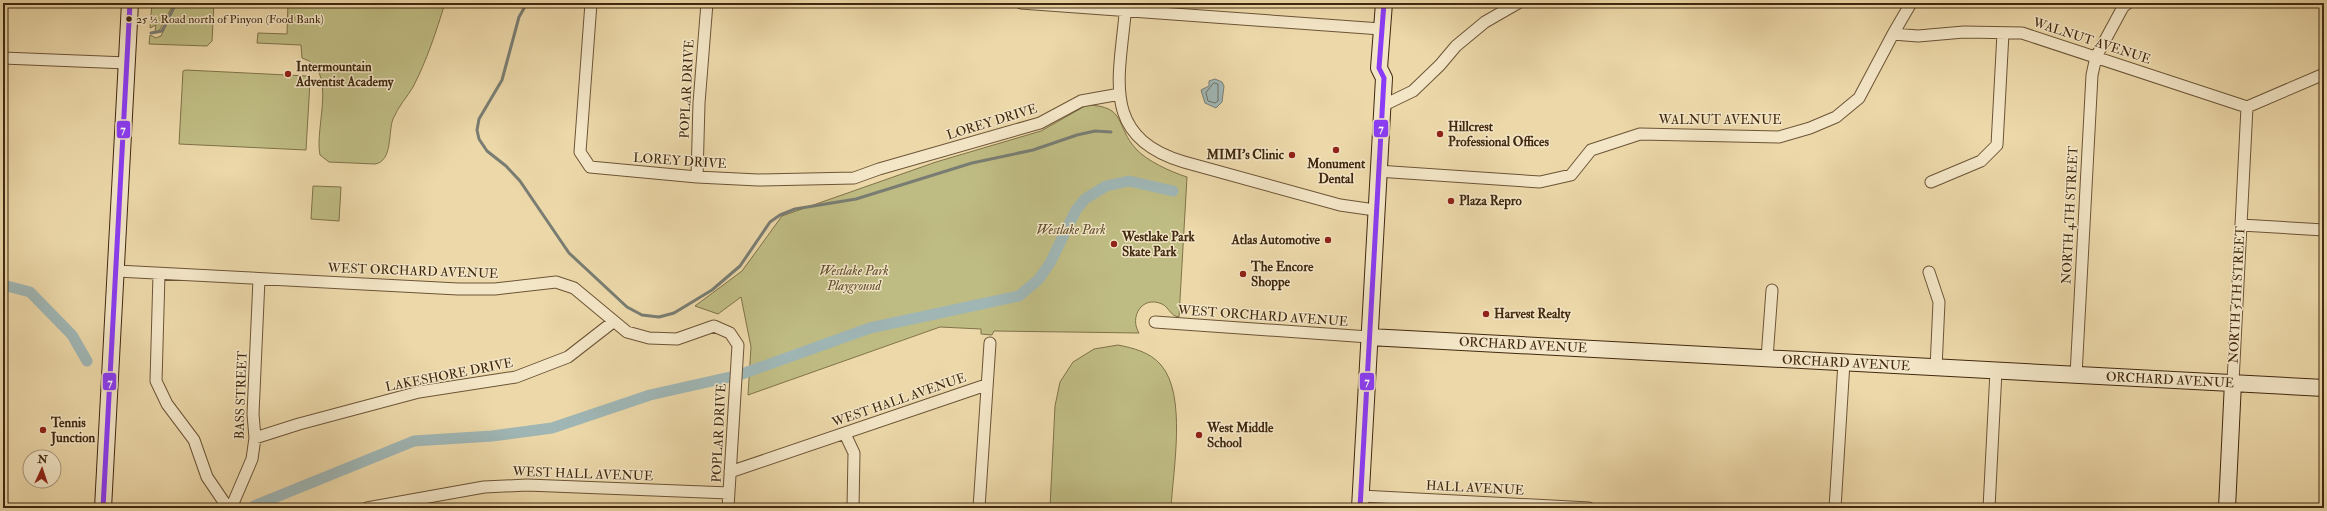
<svg xmlns="http://www.w3.org/2000/svg" width="2327" height="511" viewBox="0 0 2327 511" font-family="'IM FELL Double Pica',serif">
	<style>
		.green { fill: #bfbc83; stroke: #807249 }
		.water { fill: #9fb6b5; stroke: #797d73 }
		.lines { fill: none; stroke-linecap: round; stroke-linejoin: round }
		.shore { stroke: #706f62; stroke-width: 1 }
		.stream { stroke: #797d73; stroke-width: 3 }
		.canal { stroke: #9fb6b5; stroke-width: 11 }
		.street-casing { stroke: #6c5436; stroke-width: 13 }
		.secondary-casing { stroke: #41280f; stroke-width: 18 }
		.street { stroke: #f3e6c7; stroke-width: 11 }
		.secondary { stroke: #f3e6c7; stroke-width: 16 }
		.bus-1-casing { stroke: #f3e6c7; stroke-width: 8 }
		.bus-1 { stroke: #8b3cf7; stroke-width: 5 }
		.bus-dot { fill: #41280f; stroke: #f3e6c7; stroke-width: 1.5 }
		.poi-dot { fill: #8f2418; stroke: #f3e6c7; stroke-width: 1.5 }
		.labels { text-anchor: middle; dominant-baseline: central; stroke-width: 3; stroke-linejoin: round; paint-order: stroke }
		.bus-label { font-size: 12px; fill: #41280f; stroke: #f3e6c7; text-anchor: start }
		.street-label { font-size: 13px; fill: #41280f; stroke: #f3e6c7 }
		.poi-label { font-size: 13px; font-weight: bold; fill: #41280f; stroke: #f3e6c7; text-anchor: start }
		.park-label { font-size: 13px; font-style: italic; fill: #604d2c; stroke: #f3e6c7 }
		.line-badge { stroke: #f3e6c7; stroke-width: 1.5 }
		.badge-label { font-size: 11px; text-anchor: middle; font-weight: bold; fill: #fff }
	</style>
	<rect width="100%" height="100%" fill="#ecd8a9"/>
	<filter id="stains"><feTurbulence type="fractalNoise" baseFrequency=".005" numOctaves="4"/><feColorMatrix values="0 0 0 0 .2 0 0 0 0 .09 0 0 0 0 .02 0 0 0 .5 -.17"/></filter>
	<radialGradient id="worn" r=".72"><stop offset=".6" stop-color="#630" stop-opacity="0"/><stop offset="1" stop-color="#630" stop-opacity=".3"/></radialGradient>
	<path class="green" d="M 152,3 L 174,3 L 159,31 L 155,32 L 156,25 L 150,28 Z
		M 177,3 L 214,3 L 212,41 L 207,46 L 149,44 L 150,35 L 156,38 L 161,36 Z
		M 288,3 L 445,3 C 436,32 427,60 413,87 C 407,97 398,107 393,119 C 388,132 393,161 375,164 L 329,162 L 320,155 C 314,127 339,69 302,58 L 301,45 L 257,43 L 258,33 L 287,34 Z
		M 186,70 L 307,76 L 310,82 L 306,150 L 179,144 L 183,71 Z
		M 1087,105 C 1127,106 1115,126 1136,149 C 1147,161 1171,172 1187,177 L 1179,317 C 1170,316 1169,307 1162,304 C 1142,295 1129,317 1139,333 L 994,331 L 992,335 L 981,334 L 981,329 L 940,327 L 748,395 L 751,347 L 741,297 L 718,314 L 695,306 L 742,271 L 782,216 L 936,162 L 1041,131 Z
		M 313,186 L 341,187 L 339,221 L 311,219 Z
		M 1118,345 C 1133,348 1150,352 1161,365 C 1187,395 1173,470 1171,508 L 1050,508 L 1055,406 L 1060,382 L 1073,362 L 1094,349 Z"/>
	<path class="water" d="M 1215,79 L 1222,82 L 1224,86 L 1222,102 L 1216,108 L 1205,103 L 1201,90 L 1209,86 L 1209,81 Z"/>
	<g class="lines">
		<path class="shore" d="M 1214,83 L 1218,84 L 1218,101 L 1215,103 L 1208,101 L 1206,93 Z"/>
		<path class="stream" d="M 527,3 L 519,17 L 502,80 L 479,119 L 477,130 L 479,139 L 487,151 L 506,166 L 520,181 L 569,253 L 627,307 L 642,315 L 659,317 L 674,313 L 712,290 L 740,266 L 770,222 L 780,215 L 795,209 L 856,199 L 972,163 L 1033,150 L 1077,135 L 1095,131 L 1111,132
			M 151,33 L 162,31 L 176,3"/>
		<path class="canal" d="M 3,285 L 30,292 L 72,335 L 87,361
			M 254,506 L 414,441 L 492,436 L 552,428 L 650,395 L 739,375 L 870,328 L 1019,296 L 1039,279 L 1050,263 L 1076,210 L 1085,199 L 1106,186 L 1129,181 L 1173,191"/>
		<g class="street-casing">
			<path id="street" d="M 591,3 L 580,152 L 590,167 L 697,177 L 758,180 L 854,178 L 879,169 L 1040,123 L 1081,101 L 1120,94
				M 1021,3 L 1381,29
				M 1126,3 C 1121,74 1097,136 1184,162 L 1340,205 L 1375,210
				M 1893,34 L 1911,3
				M 3,58 L 127,63
				M 1382,106 L 1413,91 L 1440,65 L 1456,46 L 1485,22 L 1518,3
				M 1377,171 L 1540,182 L 1571,175 L 1591,150 L 1640,134 L 1779,137 L 1810,128 L 1836,117 L 1859,98 L 1893,34 L 1918,36 L 1964,32 L 2022,33 L 2247,107 L 2324,74
				M 697,177 L 699,103 L 707,3
				M 1931,182 L 1981,161 L 1997,145 L 2003,33
				M 2241,225 L 2324,230
				M 117,271 L 458,289 L 495,289 L 556,282 L 574,288 L 627,332 L 649,338 L 677,339 L 714,326 L 730,333 L 738,345 L 728,508
				M 1929,272 L 1939,302 L 1936,368
				M 159,274 L 156,381 L 167,404 L 194,440 L 207,477 L 228,508
				M 1155,322 L 1369,337
				M 1767,358 L 1772,290
				M 2076,375 L 2092,75 L 2096,57 L 2123,7 L 2128,3
				M 2233,382 L 2247,107
				M 845,434 L 854,453 L 853,508
				M 255,438 L 299,424 L 419,392 L 516,377 L 568,357 L 613,322
				M 730,472 L 986,385
				M 1361,496 L 1589,508
				M 231,508 L 252,459 L 255,438 L 253,414 L 259,279
				M 367,508 L 484,487 L 527,485 L 729,493
				M 979,508 L 990,343
				M 1835,508 L 1844,362
				M 1989,508 L 1996,371"/>
		</g>
		<g class="secondary-casing">
			<path id="secondary" d="M 1369,337 L 2324,388
				M 103,508 L 130,3
				M 1360,508 L 1384,78 L 1379,68 L 1384,3
				M 2227,508 L 2233,382"/>
		</g>
		<use href="#street" class="street"/>
		<use href="#secondary" class="secondary"/>
		<g class="bus-1-casing">
			<path id="bus-1" d="M 103,508 L 130,3
				M 1360,508 L 1384,78 L 1379,68 L 1384,3"/>
		</g>
		<use href="#bus-1" class="bus-1"/>
	</g>
	<circle class="bus-dot" cx="129" cy="19" r="3.5"/>
	<g class="poi-dot">
		<circle cx="288" cy="74" r="4"/>
		<circle cx="1440" cy="134" r="4"/>
		<circle cx="1336" cy="150" r="4"/>
		<circle cx="1292" cy="155" r="4"/>
		<circle cx="1451" cy="201" r="4"/>
		<circle cx="1328" cy="240" r="4"/>
		<circle cx="1114" cy="244" r="4"/>
		<circle cx="1243" cy="274" r="4"/>
		<circle cx="1486" cy="314" r="4"/>
		<circle cx="43" cy="430" r="4"/>
		<circle cx="1199" cy="435" r="4"/>
	</g>
	<g class="labels">
		<g class="bus-label">
			<text x="136" y="19">25 ½ Road north of Pinyon (Food Bank)</text>
		</g>
		<g class="street-label">
			<text transform="translate(2092 41) rotate(18)">WALNUT AVENUE</text>
			<text transform="translate(687 89) rotate(-87)">POPLAR DRIVE</text>
			<text x="1720" y="120">WALNUT AVENUE</text>
			<text transform="translate(992 122) rotate(-17)">LOREY DRIVE</text>
			<text transform="translate(680 161) rotate(4)">LOREY DRIVE</text>
			<text transform="translate(2070 215) rotate(-87)">NORTH 4TH STREET</text>
			<text transform="translate(413 271) rotate(2)">WEST ORCHARD AVENUE</text>
			<text transform="translate(2237 295) rotate(-87)">NORTH 5TH STREET</text>
			<text transform="translate(1263 316) rotate(4)">WEST ORCHARD AVENUE</text>
			<text transform="translate(1523 345) rotate(3)">ORCHARD AVENUE</text>
			<text transform="translate(1846 363) rotate(3)">ORCHARD AVENUE</text>
			<text transform="translate(449 375) rotate(-11)">LAKESHORE DRIVE</text>
			<text transform="translate(2170 380) rotate(3)">ORCHARD AVENUE</text>
			<text transform="translate(241 395) rotate(-88)">BASS STREET</text>
			<text transform="translate(899 400) rotate(-19)">WEST HALL AVENUE</text>
			<text transform="translate(719 433) rotate(-87)">POPLAR DRIVE</text>
			<text transform="translate(583 474) rotate(2)">WEST HALL AVENUE</text>
			<text transform="translate(1475 488) rotate(3)">HALL AVENUE</text>
		</g>
		<g class="poi-label">
			<text x="296" y="67">Intermountain<tspan x="296" dy="15">Adventist Academy</tspan></text>
			<text x="1448" y="127">Hillcrest<tspan x="1448" dy="15">Professional Offices</tspan></text>
			<text x="1284" y="155" text-anchor="end">MIMI's Clinic</text>
			<text x="1336" y="164" text-anchor="middle">Monument<tspan x="1336" dy="15">Dental</tspan></text>
			<text x="1459" y="201">Plaza Repro</text>
			<text x="1122" y="237">Westlake Park<tspan x="1122" dy="15">Skate Park</tspan></text>
			<text x="1320" y="240" text-anchor="end">Atlas Automotive</text>
			<text x="1251" y="267">The Encore<tspan x="1251" dy="15">Shoppe</tspan></text>
			<text x="1494" y="314">Harvest Realty</text>
			<text x="51" y="423">Tennis<tspan x="51" dy="15">Junction</tspan></text>
			<text x="1207" y="428">West Middle<tspan x="1207" dy="15">School</tspan></text>
		</g>
		<g class="park-label">
			<text x="1071" y="230">Westlake Park</text>
			<text x="854" y="271">Westlake Park<tspan x="854" dy="15">Playground</tspan></text>
		</g>
	</g>
	<g class="line-badge">
		<rect x="1373" y="119" width="16" height="19" rx="4" fill="#8b3cf7"/>
		<rect x="116" y="120" width="15" height="19" rx="4" fill="#8b3cf7"/>
		<rect x="1359" y="372" width="16" height="19" rx="4" fill="#8b3cf7"/>
		<rect x="102" y="372" width="15" height="19" rx="4" fill="#8b3cf7"/>
	</g>
	<g class="badge-label">
		<text x="1381" y="132">7</text>
		<text x="123" y="133">7</text>
		<text x="1367" y="385">7</text>
		<text x="110" y="386">7</text>
	</g>
	<rect width="2327" height="511" fill="none" stroke="#ecd8a9" stroke-width="16"/>
	<rect x="4" y="4" width="2319" height="503" fill="none" stroke="#41280f" stroke-width="2"/>
	<rect x="8" y="8" width="2311" height="495" fill="none" stroke="#41280f"/>
	<g transform="translate(42 469) rotate(3)"><circle r="19" fill="#f3e6c7" stroke="#ac9a7d"/>
	<path d="M0-3L7 15L0 10L-7 15Z" fill="#8f2418"/>
	<text y="-6" font-size="11" font-weight="bold" text-anchor="middle" fill="#41280f">N</text>
	</g>
	<rect width="100%" height="100%" filter="url(#stains)"/>
	<rect width="100%" height="100%" fill="url(#worn)"/>
</svg>
